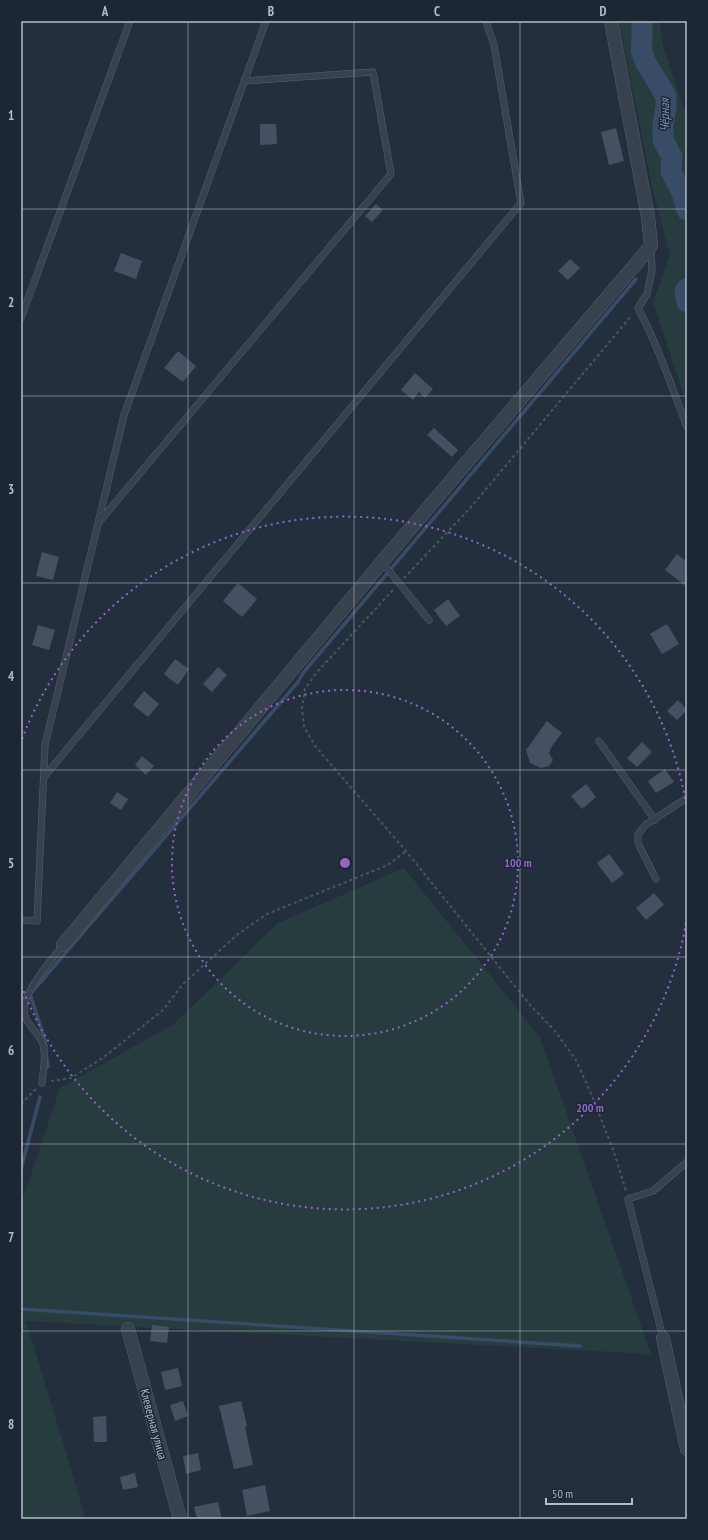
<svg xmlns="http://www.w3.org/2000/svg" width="708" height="1540" viewBox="0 0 708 1540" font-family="'PT Sans Narrow',sans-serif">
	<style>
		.green { fill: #263c3f }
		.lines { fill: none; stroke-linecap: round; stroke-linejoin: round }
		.stream { stroke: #394c67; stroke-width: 3.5 }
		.river { stroke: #394c67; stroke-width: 21 }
		.building { fill: #455162 }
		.service-casing { stroke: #565f6c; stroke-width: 7 }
		.minor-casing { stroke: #565f6c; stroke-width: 14 }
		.path { stroke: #44595c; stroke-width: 2; stroke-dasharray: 3 3; stroke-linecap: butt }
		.service { stroke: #38414e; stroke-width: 6 }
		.minor { stroke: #38414e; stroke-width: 13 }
		.grid { fill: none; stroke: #b4bcc9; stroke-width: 1; stroke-opacity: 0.55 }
		.ring { fill: none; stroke: #9266c3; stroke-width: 2; stroke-dasharray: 2 4 }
		.labels { text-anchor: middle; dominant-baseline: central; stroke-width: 3; stroke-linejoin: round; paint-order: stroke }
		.street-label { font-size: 12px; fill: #b4bcc9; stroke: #1d2633 }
		.water-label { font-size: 13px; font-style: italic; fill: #7c92b1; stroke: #1d2633 }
		.centre { fill: #9266c3; stroke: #1d2633; stroke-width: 2 }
		.ring-label { font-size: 12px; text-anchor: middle; font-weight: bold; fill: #9266c3; stroke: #1d2633; stroke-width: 3; stroke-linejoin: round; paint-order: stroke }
		.neatline { fill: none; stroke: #b4bcc9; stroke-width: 1.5 }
		.grid-label { font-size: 13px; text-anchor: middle; font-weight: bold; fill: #b4bcc9 }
	</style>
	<rect width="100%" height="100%" fill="#242f3e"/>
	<path class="green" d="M 619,21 L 660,21 L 662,42 L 687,119 L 687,405 L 653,302 L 670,255 L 653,191 Z
		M 404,868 L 540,1037 L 651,1354 L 26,1321 L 86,1519 L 21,1519 L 21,1200 L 24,1196 L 60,1088 L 174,1024 L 278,923 Z"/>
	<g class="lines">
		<path class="stream" d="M 32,992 L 298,682 L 303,673 L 636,279
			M 30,994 L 45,1040 L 46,1048
			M 47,1058 L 48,1067
			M 21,1169 L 40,1097
			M 21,1309 L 580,1346"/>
		<path class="river" d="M 642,21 L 642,37 L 641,50 L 646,63 L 666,96 L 666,108 L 663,124 L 663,140 L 672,157 L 671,171 L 682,193 L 687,210
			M 687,289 L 685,291 L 687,302"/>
	</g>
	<path class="building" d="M 260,124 L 276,124 L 277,144 L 260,145 Z
		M 616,128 L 624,161 L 609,165 L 601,132 Z
		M 376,204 L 383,210 L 372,222 L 365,216 Z
		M 121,253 L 142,261 L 136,279 L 114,271 Z
		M 570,259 L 580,268 L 568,280 L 558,271 Z
		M 178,351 L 196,366 L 183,382 L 164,368 Z
		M 415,373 L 433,389 L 425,398 L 419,392 L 413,400 L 401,390 Z
		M 434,428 L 458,450 L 452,457 L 427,435 Z
		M 42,552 L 59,557 L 53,580 L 36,576 Z
		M 677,554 L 687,562 L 687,587 L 665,570 Z
		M 238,583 L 257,599 L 242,617 L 223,601 Z
		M 448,599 L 460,616 L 446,626 L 434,610 Z
		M 667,624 L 679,644 L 662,654 L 650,634 Z
		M 38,625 L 55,630 L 49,650 L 32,645 Z
		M 175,659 L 189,669 L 178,685 L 164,674 Z
		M 218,667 L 227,675 L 212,692 L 203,684 Z
		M 144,691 L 159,704 L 148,717 L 133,705 Z
		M 678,700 L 687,710 L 677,720 L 667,711 Z
		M 547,721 L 562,733 L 552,746 L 549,753 L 553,760 L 549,766 L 541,768 L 530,763 L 526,750 Z
		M 642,742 L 652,752 L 637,767 L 627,758 Z
		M 142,756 L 154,766 L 146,775 L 135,765 Z
		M 665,769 L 674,782 L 656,793 L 648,781 Z
		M 586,784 L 596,797 L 582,809 L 571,796 Z
		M 117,792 L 128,799 L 121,810 L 110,803 Z
		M 609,854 L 624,874 L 612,883 L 597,863 Z
		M 654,893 L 664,905 L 646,920 L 636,908 Z
		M 152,1325 L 169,1327 L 167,1343 L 150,1341 Z
		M 178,1368 L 182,1386 L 165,1390 L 161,1372 Z
		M 183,1401 L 188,1416 L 175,1421 L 170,1405 Z
		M 241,1401 L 247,1426 L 245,1427 L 253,1465 L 234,1469 L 219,1406 Z
		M 106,1416 L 107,1442 L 94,1442 L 93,1417 Z
		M 198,1453 L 201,1470 L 186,1474 L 183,1456 Z
		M 135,1473 L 138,1487 L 123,1490 L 120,1477 Z
		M 265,1485 L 270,1511 L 247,1516 L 242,1490 Z
		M 218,1502 L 222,1519 L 197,1519 L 194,1507 Z"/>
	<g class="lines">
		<g class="service-casing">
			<path id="service" d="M 651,248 L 652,270 L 647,294 L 638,308 C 658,346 672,387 687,427
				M 21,318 L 130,21
				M 99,522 L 391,174 L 373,72 L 244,81
				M 382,562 L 429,620
				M 599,741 L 655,820
				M 44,777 L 521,203 L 494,45 L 486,21
				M 656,879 L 638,843 L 638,835 L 645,825 L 687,798
				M 21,920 L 37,921 L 45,745 L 124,415 L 266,21
				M 42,1083 C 43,1070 47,1054 42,1042 C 38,1032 24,1023 24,1010 C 24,990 51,961 63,945
				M 663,1338 L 628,1199 L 653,1191 L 687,1162"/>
		</g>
		<g class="minor-casing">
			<path id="minor" d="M 63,945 L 382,562 L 651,246 L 648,217 L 611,21
				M 128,1329 L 180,1519
				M 663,1338 L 687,1449"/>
		</g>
		<path class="path" d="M 404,578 L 472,506 L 632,315
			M 393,590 L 317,672 L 305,689 L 302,708 L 304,727 L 315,746 L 406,851 L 530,1005 L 555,1031 L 576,1060 L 592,1096 L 614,1152 L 626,1191
			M 51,1081 L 71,1078 L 104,1057 L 163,1010 L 183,984 L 238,934 L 267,914 L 388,865 L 406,851
			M 21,1104 L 37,1088"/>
		<use href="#service" class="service"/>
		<use href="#minor" class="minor"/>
	</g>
	<path class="grid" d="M 188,21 L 188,1519M 354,21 L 354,1519M 520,21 L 520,1519M 21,209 L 687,209M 21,396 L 687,396M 21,583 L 687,583M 21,770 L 687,770M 21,957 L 687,957M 21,1144 L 687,1144M 21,1331 L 687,1331"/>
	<g class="ring">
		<circle cx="345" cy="863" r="173"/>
		<path d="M687 917A346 346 0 0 1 22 987M22 739A346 346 0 0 1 687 809"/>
	</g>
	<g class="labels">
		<g class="street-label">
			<text transform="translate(154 1424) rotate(75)">Клеверная улица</text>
		</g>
		<g class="water-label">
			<text transform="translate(664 115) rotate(-90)">Чёрная</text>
		</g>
	</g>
	<circle cx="345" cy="863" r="6" class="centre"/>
	<g class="ring-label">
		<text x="518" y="867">100 m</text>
		<text x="590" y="1112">200 m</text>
	</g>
	<rect width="708" height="1540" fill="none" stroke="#1d2633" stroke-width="44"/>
	<path d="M546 1498v6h86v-6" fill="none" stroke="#b4bcc9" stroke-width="2"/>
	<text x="552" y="1498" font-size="12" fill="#b4bcc9" stroke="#1d2633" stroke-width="3" paint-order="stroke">50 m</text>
	<rect x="22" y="22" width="664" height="1496" class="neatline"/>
	<g class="grid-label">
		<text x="105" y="16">A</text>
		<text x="271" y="16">B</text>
		<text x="437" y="16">C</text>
		<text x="603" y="16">D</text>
		<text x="11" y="120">1</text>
		<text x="11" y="307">2</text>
		<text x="11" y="494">3</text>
		<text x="11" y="681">4</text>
		<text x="11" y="868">5</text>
		<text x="11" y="1055">6</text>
		<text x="11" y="1242">7</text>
		<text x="11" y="1429">8</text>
	</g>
</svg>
